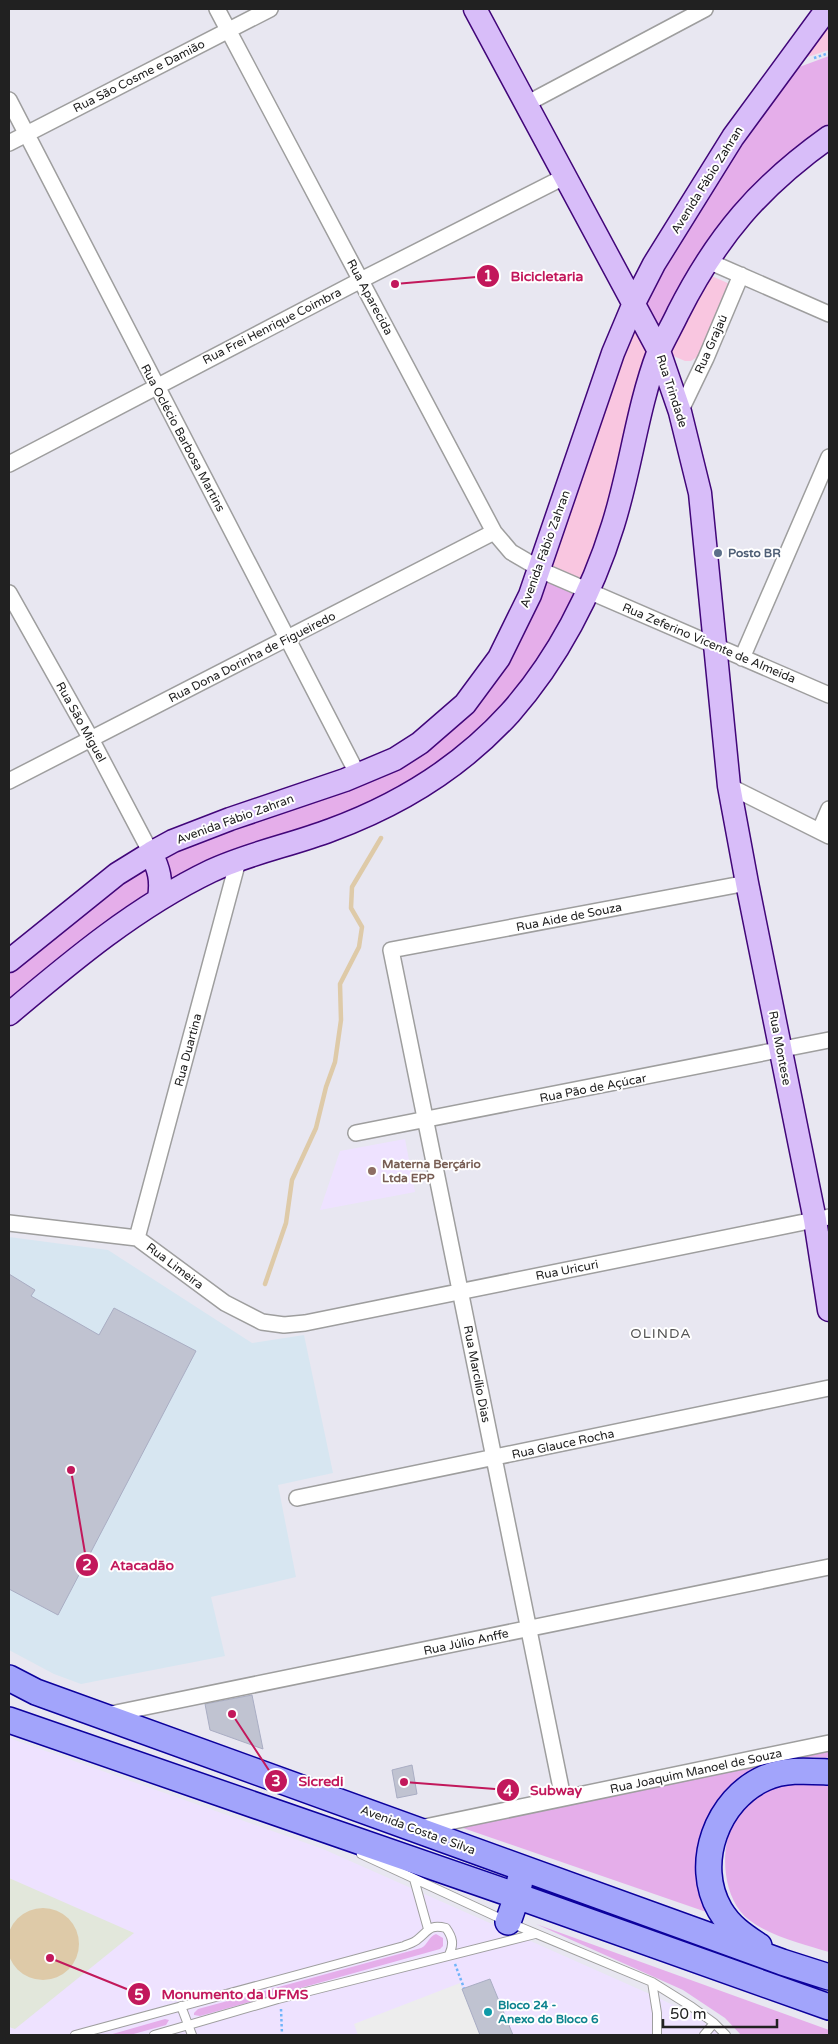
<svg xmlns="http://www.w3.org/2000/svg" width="838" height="2044" viewBox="0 0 838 2044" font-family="'Varela Round',sans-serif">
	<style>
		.commercial { fill: #d7e6f1 }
		.education { fill: #eee2ff }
		.grass { fill: #e5aeea }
		.park { fill: #f9c6e0 }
		.parking { fill: #ededed }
		.plaza { fill: #e2e7db }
		.water { fill: #decaa8 }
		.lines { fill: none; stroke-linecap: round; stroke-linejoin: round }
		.stream { stroke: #decaa8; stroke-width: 4.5 }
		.building { fill: #c0c3d1; stroke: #a9adc3 }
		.lane-casing { stroke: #9e9e9e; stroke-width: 10 }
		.street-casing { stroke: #9e9e9e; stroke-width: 18 }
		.secondary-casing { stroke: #410679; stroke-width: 25 }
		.primary-casing { stroke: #0c019c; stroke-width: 28 }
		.path { stroke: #70b4f9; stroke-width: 2.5; stroke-dasharray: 2.5 2.5; stroke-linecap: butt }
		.lane { stroke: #fff; stroke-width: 8 }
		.street { stroke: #fff; stroke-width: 15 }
		.secondary { stroke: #d8bdf9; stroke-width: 22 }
		.primary { stroke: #a2a4fb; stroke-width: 25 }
		.service-dot { fill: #5c6f8a; stroke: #fff; stroke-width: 2 }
		.education-dot { fill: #8d6e63; stroke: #fff; stroke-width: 2 }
		.culture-dot { fill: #0f9aa8; stroke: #fff; stroke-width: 2 }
		.labels { text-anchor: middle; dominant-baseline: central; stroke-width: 4; stroke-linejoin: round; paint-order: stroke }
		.street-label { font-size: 12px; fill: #212121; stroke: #fff }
		.service-label { font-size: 12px; font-weight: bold; fill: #4e5e75; stroke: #fff; text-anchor: start }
		.education-label { font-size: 12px; font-weight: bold; fill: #785e54; stroke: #fff; text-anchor: start }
		.culture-label { font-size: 12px; font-weight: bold; fill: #0d838f; stroke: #fff; text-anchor: start }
		.neighbourhood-label { font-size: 14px; letter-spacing: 1px; fill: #545454; stroke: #fff }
		.leader { fill: none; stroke: #c2185b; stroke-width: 2 }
		.callout-dot { fill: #c2185b; stroke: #fff; stroke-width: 2 }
		.mark-label { font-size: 15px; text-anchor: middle; font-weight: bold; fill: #fff }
		.callout-label { font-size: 14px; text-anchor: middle; font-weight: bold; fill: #c2185b; stroke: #fff; stroke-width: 4; stroke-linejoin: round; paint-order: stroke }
	</style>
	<rect width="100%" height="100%" fill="#e8e7f1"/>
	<path class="commercial" d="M 9,1237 L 108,1250 L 252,1343 L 304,1335 L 333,1473 L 278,1485 L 296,1577 L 211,1597 L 225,1656 L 81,1684 L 54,1674 L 9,1650 Z"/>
	<path class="education" d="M 405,1139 L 415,1192 L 320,1210 L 340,1151 Z
		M 9,1738 L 323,1849 L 652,1995 L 698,2017 L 722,2035 L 9,2035 Z"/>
	<path class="grass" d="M 829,56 L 829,128 L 792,152 L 657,342 L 638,307 L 783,73 Z
		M 543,579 L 578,592 L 555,640 L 508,708 L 392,798 L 235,857 L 9,1007 L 9,970 L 151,860 L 424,748 Z
		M 829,1749 L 829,1758 L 813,1757 L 781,1764 L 717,1807 L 715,1915 L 457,1826 Z
		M 829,1780 L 829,1952 C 803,1944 757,1933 740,1911 C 712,1873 724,1800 772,1784 C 783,1780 816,1781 829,1780 Z
		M 536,1924 L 829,2030 L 829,2035 L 741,2035 L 725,2018 L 683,1990 Z
		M 436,1934 L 443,1938 L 443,1946 L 440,1949 L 200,2016 L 194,2015 L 194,2013 L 198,2009 L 421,1948 C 428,1945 428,1937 436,1934 Z
		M 165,2019 L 169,2020 L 166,2025 L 130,2035 L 109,2035 Z"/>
	<path class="park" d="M 829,14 L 829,50 L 789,63 Z
		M 705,273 L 732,285 L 704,352 L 691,361 L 685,361 L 669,354 Z
		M 634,314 L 654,352 L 616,487 L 583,585 L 546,569 Z"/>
	<path class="parking" d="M 460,1983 L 480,2035 L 358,2035 L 354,2024 Z"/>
	<path class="plaza" d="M 9,1878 L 134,1933 L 15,2029 L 9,2027 Z"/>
	<path class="water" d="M7 1944a36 36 0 1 1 72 0a36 36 0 1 1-72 0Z"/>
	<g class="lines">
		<path class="stream" d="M 265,1284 L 286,1223 L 292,1180 L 316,1128 L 326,1087 L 335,1062 L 341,1020 L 340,984 L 359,947 L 362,927 L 351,908 L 352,887 L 381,838"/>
	</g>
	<path class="building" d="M 9,1274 L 35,1290 L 31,1296 L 99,1335 L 114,1308 L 196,1351 L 58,1615 L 9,1589 Z
		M 252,1695 L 263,1749 L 210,1730 L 205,1704 Z
		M 412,1765 L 417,1794 L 397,1798 L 392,1770 Z
		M 490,1979 L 513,2035 L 480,2035 L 462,1989 Z"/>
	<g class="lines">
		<g class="lane-casing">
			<path id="lane" d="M 361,1854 L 508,1922 L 652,1982 L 692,2007 L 714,2023 L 726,2035
				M 414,1879 L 428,1929
				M 652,1982 L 657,2013 L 657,2035
				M 181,2006 L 192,2035
				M 75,2035 L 404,1946 C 408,1944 414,1943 418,1939 C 429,1930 430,1924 446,1928 C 453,1938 454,1944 449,1955
				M 154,2035 L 278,1999 L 535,1934
				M 704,2035 L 714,2023"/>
		</g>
		<g class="street-casing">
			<path id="street" d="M 217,9 L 494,532 L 511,552 L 547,573 L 829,695
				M 9,100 L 358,775
				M 526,104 L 705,9
				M 9,143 L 270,9
				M 708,261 L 829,314
				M 680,412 L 706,358 L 741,275
				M 9,464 L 361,280 L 564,177
				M 9,593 L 91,739 L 151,853
				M 742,658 L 829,457
				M 9,781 L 494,532
				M 729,786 L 829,836
				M 820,830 L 829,809
				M 356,1133 L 829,1040
				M 9,1223 L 137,1238 L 225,1303 L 262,1322 L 284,1325 L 305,1323 L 829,1217
				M 137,1238 L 238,861
				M 297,1498 L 829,1388
				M 106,1715 L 829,1567
				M 563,1798 L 391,950 L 747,883
				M 420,1828 L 829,1743"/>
		</g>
		<g class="secondary-casing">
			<path id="secondary" d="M 475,9 L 659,351 L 680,412 L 700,493 L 729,786 L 747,883 L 815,1220 L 829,1310
				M 151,853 C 159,869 162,880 159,898
				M 9,961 L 117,874 L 151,853 L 173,841 L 230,819 L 345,780 L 395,759 L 420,743 L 465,704 L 499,658 L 530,595 L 613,353 L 634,303 L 654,264 L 733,137 L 827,9
				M 9,1014 C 72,961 136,907 211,871 C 249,853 292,845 331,830 C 399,805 461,767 510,713 C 557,660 592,593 613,525 C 631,468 637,409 658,353 C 664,339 672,326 678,313 C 717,236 759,187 829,137"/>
		</g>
		<g class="primary-casing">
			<path id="primary" d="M 9,1678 L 36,1692 L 782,1962 L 829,1977
				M 9,1720 L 517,1896 L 829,2007
				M 508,1922 L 517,1896 L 520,1880
				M 759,1946 C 744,1936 730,1927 720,1910 C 693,1864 717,1799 765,1778 C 785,1769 808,1771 829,1772"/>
		</g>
		<path class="path" d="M 814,58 L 829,53
			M 455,1964 L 464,1988
			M 281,2009 L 282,2035"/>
		<use href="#lane" class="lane"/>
		<use href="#street" class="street"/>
		<use href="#secondary" class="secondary"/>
		<use href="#primary" class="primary"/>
	</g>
	<circle class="service-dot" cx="718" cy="553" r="5"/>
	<circle class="education-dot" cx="372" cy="1171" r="5"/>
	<circle class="culture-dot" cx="488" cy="2012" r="5"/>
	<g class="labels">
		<g class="street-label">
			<text transform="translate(139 76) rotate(-27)">Rua São Cosme e Damião</text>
			<text transform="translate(707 180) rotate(-58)">Avenida Fábio Zahran</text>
			<text transform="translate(370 297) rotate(62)">Rua Aparecida</text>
			<text transform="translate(272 326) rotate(-27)">Rua Frei Henrique Coimbra</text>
			<text transform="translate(711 344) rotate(-66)">Rua Grajaú</text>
			<text transform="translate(672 391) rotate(72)">Rua Trindade</text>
			<text transform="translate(183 438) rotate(62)">Rua Oclécio Barbosa Martins</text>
			<text transform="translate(545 549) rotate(-70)">Avenida Fábio Zahran</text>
			<text transform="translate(709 643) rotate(23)">Rua Zeferino Vicente de Almeida</text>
			<text transform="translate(252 657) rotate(-27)">Rua Dona Dorinha de Figueiredo</text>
			<text transform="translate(81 722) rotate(61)">Rua São Miguel</text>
			<text transform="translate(235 819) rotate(-20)">Avenida Fábio Zahran</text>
			<text transform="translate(569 917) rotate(-11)">Rua Aide de Souza</text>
			<text transform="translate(780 1048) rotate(79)">Rua Montese</text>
			<text transform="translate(188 1050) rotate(-75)">Rua Duartina</text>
			<text transform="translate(593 1088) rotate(-11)">Rua Pão de Açúcar</text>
			<text transform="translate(175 1266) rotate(37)">Rua Limeira</text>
			<text transform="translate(567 1270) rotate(-11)">Rua Uricuri</text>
			<text transform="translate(477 1374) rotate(79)">Rua Marcílio Dias</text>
			<text transform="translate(563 1444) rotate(-12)">Rua Glauce Rocha</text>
			<text transform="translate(466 1642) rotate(-12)">Rua Júlio Anffe</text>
			<text transform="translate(696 1771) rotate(-12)">Rua Joaquim Manoel de Souza</text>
			<text transform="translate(418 1830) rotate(20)">Avenida Costa e Silva</text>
		</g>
		<g class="service-label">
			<text x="728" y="553">Posto BR</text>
		</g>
		<g class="education-label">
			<text x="382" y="1164">Materna Berçário<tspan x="382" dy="14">Ltda EPP</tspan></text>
		</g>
		<g class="culture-label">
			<text x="498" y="2005">Bloco 24 -<tspan x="498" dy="14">Anexo do Bloco 6</tspan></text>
		</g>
		<g class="neighbourhood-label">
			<text x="661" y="1333">OLINDA</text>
		</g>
	</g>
	<path class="leader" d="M395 284L488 276M71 1470L87 1565M232 1714L276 1781M404 1782L508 1790M50 1958L139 1994"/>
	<g class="callout-dot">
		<circle cx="395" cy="284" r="5"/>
		<circle cx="71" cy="1470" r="5"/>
		<circle cx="232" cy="1714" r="5"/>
		<circle cx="404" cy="1782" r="5"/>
		<circle cx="50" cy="1958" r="5"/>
		<circle cx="488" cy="276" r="12"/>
		<circle cx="87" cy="1565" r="12"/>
		<circle cx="276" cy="1781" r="12"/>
		<circle cx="508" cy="1790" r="12"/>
		<circle cx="139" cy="1994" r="12"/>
	</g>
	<g class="mark-label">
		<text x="488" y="281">1</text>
		<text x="87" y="1570">2</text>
		<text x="276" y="1786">3</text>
		<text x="508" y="1796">4</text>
		<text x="139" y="2000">5</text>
	</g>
	<g class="callout-label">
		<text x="547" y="281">Bicicletaria</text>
		<text x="142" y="1570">Atacadão</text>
		<text x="321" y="1786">Sicredi</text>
		<text x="556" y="1795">Subway</text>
		<text x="235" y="1999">Monumento da UFMS</text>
	</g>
	<rect width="838" height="2044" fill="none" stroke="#212121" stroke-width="20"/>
	<path d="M663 2019v8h114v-8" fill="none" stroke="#212121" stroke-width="2.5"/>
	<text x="670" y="2019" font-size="15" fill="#212121" stroke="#ffffff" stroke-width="4" paint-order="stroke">50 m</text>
</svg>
